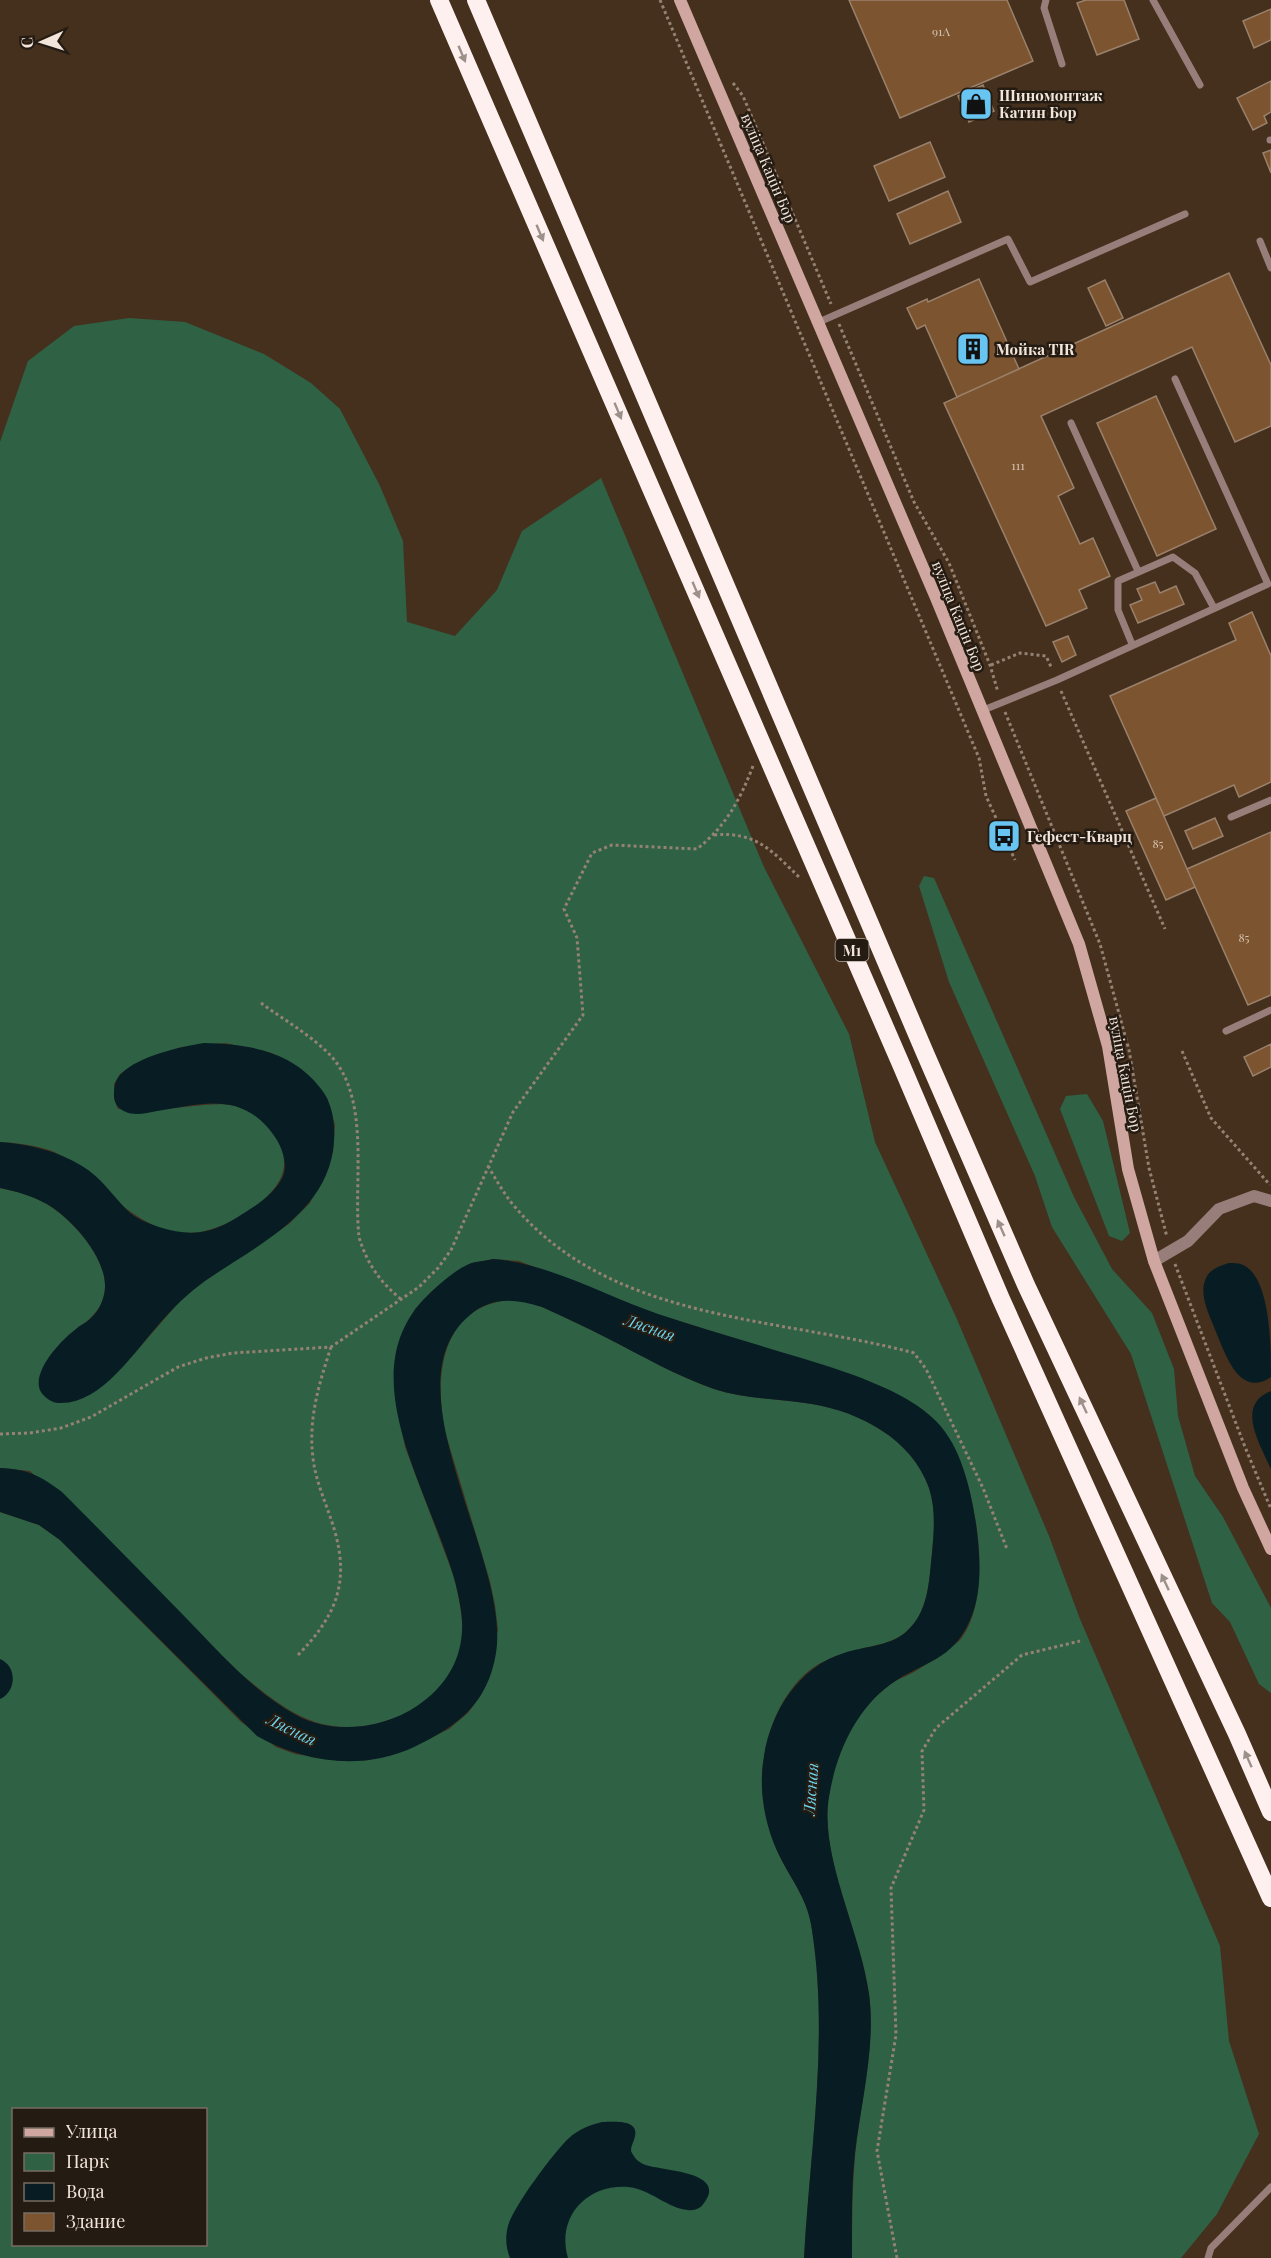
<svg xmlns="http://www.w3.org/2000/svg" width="1271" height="2258" viewBox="0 0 1271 2258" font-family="'Playfair Display',serif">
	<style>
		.green { fill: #2f6144; fill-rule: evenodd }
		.water { fill: #071d23 }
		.building { fill: #7c5530; stroke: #9a816c; stroke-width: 1.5 }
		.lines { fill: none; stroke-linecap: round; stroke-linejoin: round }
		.path { stroke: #948273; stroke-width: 3; stroke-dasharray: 3 3; stroke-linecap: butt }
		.lane { stroke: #987e7a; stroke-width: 7 }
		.street { stroke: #987e7a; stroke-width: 12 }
		.secondary { stroke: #d0a7a0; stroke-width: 12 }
		.highway { stroke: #fef0ee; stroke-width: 18 }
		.oneway { fill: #9c908b }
		.labels { text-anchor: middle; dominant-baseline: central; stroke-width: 5; stroke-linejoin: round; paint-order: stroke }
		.number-label { font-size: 12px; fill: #d5c1b0 }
		.shield { fill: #241b12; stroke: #b5a89e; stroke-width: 1.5 }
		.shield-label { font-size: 14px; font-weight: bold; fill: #f3e5da }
		.poi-label { font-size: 15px; font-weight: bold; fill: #f3e5da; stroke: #241b12; text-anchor: start }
		.street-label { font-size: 15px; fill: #f3e5da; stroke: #241b12 }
		.water-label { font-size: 16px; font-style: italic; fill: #6dd5ef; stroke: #241b12 }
	</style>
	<rect width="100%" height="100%" fill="#45301d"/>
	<path class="green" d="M 129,318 L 185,322 L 264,354 L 311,383 L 340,409 L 380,486 L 403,541 L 407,622 L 455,636 L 497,590 L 522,531 L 601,478 L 764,867 L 849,1034 L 875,1142 L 956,1317 L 1049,1536 L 1080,1619 L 1220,1946 L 1229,2041 L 1259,2134 L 1217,2214 L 1181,2258 L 852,2258 C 852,2224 852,2190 855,2156 C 860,2105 876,2046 869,1994 C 861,1933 821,1860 828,1801 C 833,1757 855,1709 892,1683 C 900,1678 910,1675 919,1669 C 929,1663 938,1656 948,1649 C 952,1646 957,1643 960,1640 C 998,1593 975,1465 937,1423 C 917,1400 877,1385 849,1374 L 657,1314 L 519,1261 L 493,1259 L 469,1264 L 432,1291 L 415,1309 L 398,1351 L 395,1371 L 395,1398 L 405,1447 L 454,1577 C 459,1599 465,1623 461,1645 C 450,1708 371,1740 315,1722 C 287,1713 265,1693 242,1675 L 30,1471 L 0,1468 L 0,1188 C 17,1192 33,1195 48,1205 C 73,1220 112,1263 104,1295 C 100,1312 88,1321 75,1330 L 134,1354 L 180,1301 L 203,1282 L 289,1224 L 310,1203 L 333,1152 L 335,1125 L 327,1098 L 272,1053 L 225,1043 L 181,1047 L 134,1065 L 120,1074 L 114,1084 L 114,1099 L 118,1109 C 136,1109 155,1110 173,1108 C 211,1105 246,1094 272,1132 C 279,1142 285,1152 284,1165 C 283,1184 265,1200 250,1210 C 182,1255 148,1228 93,1182 C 83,1174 73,1162 62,1156 C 46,1146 19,1143 0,1142 L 0,442 L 28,361 L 74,326 Z
		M 924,876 L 934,878 L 1074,1197 L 1112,1269 L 1152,1313 L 1174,1369 L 1178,1416 L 1195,1476 L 1223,1517 L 1271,1608 L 1271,1693 L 1259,1684 L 1230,1622 L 1212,1603 L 1131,1354 L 1052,1227 L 1035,1176 L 949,982 L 919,886 Z
		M 1087,1094 L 1103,1121 L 1130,1233 L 1122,1241 L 1109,1236 L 1060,1109 L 1066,1096 Z
		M 508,1300 L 524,1301 L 542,1307 C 564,1317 586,1327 607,1338 C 642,1356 677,1376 714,1389 C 745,1399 779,1399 812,1404 C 860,1412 912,1439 929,1488 C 936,1509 934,1532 932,1553 C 929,1581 929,1612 906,1632 C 892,1644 873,1645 857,1650 C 843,1653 826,1659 814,1667 C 786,1686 769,1724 764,1757 C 757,1795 768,1837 787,1870 C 799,1891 809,1906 812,1930 C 829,2040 810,2149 804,2258 L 0,2258 L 0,1512 L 39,1525 L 60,1540 L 241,1722 L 276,1747 L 295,1754 L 342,1761 L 368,1760 L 410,1748 L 449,1729 L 468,1713 L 481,1695 L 498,1630 L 495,1605 L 490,1581 L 444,1428 C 435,1373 442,1308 508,1300 ZM 14,2110 L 206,2110 L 206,2244 L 14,2244 Z"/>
	<path class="water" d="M 204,1043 C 251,1044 296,1052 324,1093 C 333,1107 335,1125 334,1141 C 330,1212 257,1245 205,1281 C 188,1293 173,1308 159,1324 C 134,1352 101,1405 59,1403 C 52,1403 45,1398 41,1392 C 30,1373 61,1340 76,1329 C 80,1325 86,1323 90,1319 C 97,1313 102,1304 104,1295 C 112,1263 73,1219 47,1204 C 32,1196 16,1191 0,1188 L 0,1142 C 28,1144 58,1151 82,1166 C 101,1177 112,1195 127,1210 C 136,1219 148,1223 159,1227 C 193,1238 215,1233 244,1213 C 258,1205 277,1191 283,1176 C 288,1164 282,1147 275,1137 C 243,1091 205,1103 157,1111 C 147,1113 135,1116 126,1112 C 118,1109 114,1103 114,1095 C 114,1087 115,1080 121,1074 C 138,1056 180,1047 204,1043 Z
		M 493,1259 C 548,1263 606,1296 658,1314 C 704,1329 751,1343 798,1357 C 841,1370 904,1389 936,1421 C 961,1446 971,1490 976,1524 C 980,1554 983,1592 970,1620 C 952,1662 923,1661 891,1684 C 855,1710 836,1754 829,1797 C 819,1855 861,1933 869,1994 C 876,2046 861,2102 855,2153 C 851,2188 852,2223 852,2258 L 804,2258 C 810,2149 829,2040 812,1930 C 808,1900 794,1884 781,1859 C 765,1828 758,1791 764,1756 C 771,1711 799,1667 844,1653 C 864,1646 888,1647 906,1632 C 929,1612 929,1581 932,1553 C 934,1532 936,1509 929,1488 C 912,1439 860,1412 812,1404 C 779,1399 745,1399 714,1389 C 677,1376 642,1356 607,1338 C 586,1327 564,1317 542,1307 C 516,1299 492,1296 470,1315 C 385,1385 511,1559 496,1653 C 488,1703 458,1726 414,1747 C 363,1771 305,1763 257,1736 L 60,1540 L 39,1525 L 0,1512 L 0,1468 C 28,1469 41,1476 62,1492 C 105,1535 147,1578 189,1621 C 222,1655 254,1692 296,1715 C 333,1735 383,1729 417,1706 C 447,1686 464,1657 462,1620 C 456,1524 341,1389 423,1300 C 436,1287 453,1271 469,1264 C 476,1261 486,1261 493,1259 Z
		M 1229,1263 C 1233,1263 1239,1263 1243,1265 C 1271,1277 1271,1349 1271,1377 C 1239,1399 1225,1353 1216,1332 C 1210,1316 1198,1295 1206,1278 C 1210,1269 1220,1266 1229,1263 Z
		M 1271,1391 L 1271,1469 C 1260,1444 1235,1405 1271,1391 Z
		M 0,1659 C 17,1666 17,1691 0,1699 Z
		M 602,2122 C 613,2122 639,2119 635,2136 C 634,2142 631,2145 631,2151 C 634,2157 637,2161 643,2164 C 657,2171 729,2170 704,2203 C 701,2208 695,2211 688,2210 C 669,2209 650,2189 628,2187 C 586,2184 556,2218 568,2258 L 510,2258 C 506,2248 505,2237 508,2226 C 513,2207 554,2152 569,2138 C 579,2129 590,2125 602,2122 Z"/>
	<path class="building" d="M 849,0 L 1007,0 L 1033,61 L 900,118 Z
		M 1086,0 L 1124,0 L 1139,39 L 1097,55 L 1077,3 Z
		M 1271,9 L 1271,40 L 1254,48 L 1243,21 Z
		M 1271,81 L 1271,112 L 1264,116 L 1267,123 L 1253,130 L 1237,98 Z
		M 983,85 L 994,111 L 969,122 L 958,96 Z
		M 930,142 L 945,177 L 889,201 L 874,166 Z
		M 1271,150 L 1271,173 L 1263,153 Z
		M 948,191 L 961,222 L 910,244 L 897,214 Z
		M 1229,273 L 1271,365 L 1271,426 L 1235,442 L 1192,347 L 1041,416 L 1074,488 L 1058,496 L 1080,544 L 1093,538 L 1110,576 L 1079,590 L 1087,608 L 1046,626 L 944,403 Z
		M 979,279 L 1019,369 L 957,397 L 925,325 L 917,329 L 907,308 L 927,299 L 928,302 Z
		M 1105,280 L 1123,318 L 1106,326 L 1088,288 Z
		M 1156,396 L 1216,529 L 1157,556 L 1097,423 Z
		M 1155,582 L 1160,593 L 1176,586 L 1184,604 L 1138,623 L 1130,605 L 1142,600 L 1137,589 Z
		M 1252,612 L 1271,656 L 1271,782 L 1239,797 L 1234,785 L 1164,816 L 1110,696 L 1236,640 L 1229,623 Z
		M 1068,636 L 1076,655 L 1062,662 L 1053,642 Z
		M 1156,798 L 1195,887 L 1166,900 L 1126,811 Z
		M 1215,818 L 1223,836 L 1193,849 L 1185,831 Z
		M 1271,832 L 1271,995 L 1248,1005 L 1187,869 Z
		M 1271,1044 L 1271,1067 L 1253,1076 L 1244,1057 Z"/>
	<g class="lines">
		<path class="path" d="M 660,0 L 979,758 L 986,796 L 1015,860
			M 733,83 L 743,96 L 831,304
			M 839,324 L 914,502 L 949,563 L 990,665 L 998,692
			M 991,665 L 1020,653 L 1046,656 L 1052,669
			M 1061,691 L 1165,929
			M 1005,712 L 1100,944 L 1129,1050 L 1149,1168 L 1167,1237
			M 714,835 C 756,831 772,851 800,878
			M 1004,836 L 1017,830
			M 261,1003 C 284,1020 311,1035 331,1056 C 371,1100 353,1181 359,1237 C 367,1264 380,1282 402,1300
			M 1182,1051 L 1211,1118 L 1270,1185
			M 488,1166 C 495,1178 502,1190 510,1201 C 608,1323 777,1316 914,1353 L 926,1369 L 983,1488 L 1007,1549
			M 1175,1264 L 1245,1447 L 1271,1509
			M 0,1434 L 30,1433 L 61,1428 L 91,1417 L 178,1367 L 206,1358 L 233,1353 L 331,1347 L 419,1287 L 438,1268 L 451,1250 L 513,1112 L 583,1015 L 577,938 L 564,909 L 592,853 L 612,845 L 697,849 C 726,826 740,800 753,766
			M 298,1655 C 334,1618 350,1585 335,1532 C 328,1507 316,1484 313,1458 C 308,1419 319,1384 331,1347
			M 897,2258 L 877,2151 L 896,2035 L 891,1888 L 924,1810 L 922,1751 L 936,1728 L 1022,1655 L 1080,1641"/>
		<path class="lane" d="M 1046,0 L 1044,8 L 1062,64
			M 1153,0 L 1200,85
			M 1270,140 L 1271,140
			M 1260,241 L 1271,268
			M 819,322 L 1008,239 L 1030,282 L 1185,214
			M 1071,423 L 1138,571
			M 1132,644 L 1118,610 L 1118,581 L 1173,557 L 1195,573 L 1214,608
			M 981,711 L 1057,680 L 1268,584 L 1175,379
			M 1231,817 L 1271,800
			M 1226,1031 L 1271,1010
			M 1208,2258 L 1211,2248 L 1271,2187"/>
		<path class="street" d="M 1154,1261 L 1188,1241 L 1219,1209 L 1254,1196 L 1271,1201"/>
		<path class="secondary" d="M 680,0 L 936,598 L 1079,944 L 1108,1046 L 1128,1169 L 1154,1261 L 1243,1488 L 1271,1549"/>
		<path class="highway" d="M 439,0 L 900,1062 L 1001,1299 L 1271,1898
			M 476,0 L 925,1053 L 1026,1285 L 1237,1734 L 1271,1812"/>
	</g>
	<defs><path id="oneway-solid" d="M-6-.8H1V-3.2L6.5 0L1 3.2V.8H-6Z" transform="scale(1.5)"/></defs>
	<g class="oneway">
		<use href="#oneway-solid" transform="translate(462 54) rotate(67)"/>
		<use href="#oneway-solid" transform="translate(540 233) rotate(67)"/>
		<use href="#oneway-solid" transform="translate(618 411) rotate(67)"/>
		<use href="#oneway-solid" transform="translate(696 590) rotate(67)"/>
		<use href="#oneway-solid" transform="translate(1001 1228) rotate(-114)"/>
		<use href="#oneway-solid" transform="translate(1083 1405) rotate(-115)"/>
		<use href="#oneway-solid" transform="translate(1165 1582) rotate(-115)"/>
		<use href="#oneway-solid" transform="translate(1248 1759) rotate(-114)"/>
	</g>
	<defs>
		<g id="shop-square" transform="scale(1.725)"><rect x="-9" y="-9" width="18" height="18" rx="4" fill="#68c4f0" stroke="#241b12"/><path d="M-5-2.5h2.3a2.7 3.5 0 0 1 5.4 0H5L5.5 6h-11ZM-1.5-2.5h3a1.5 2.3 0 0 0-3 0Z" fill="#111"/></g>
		<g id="building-square" transform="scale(1.725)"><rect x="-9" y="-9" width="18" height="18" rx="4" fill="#68c4f0" stroke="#241b12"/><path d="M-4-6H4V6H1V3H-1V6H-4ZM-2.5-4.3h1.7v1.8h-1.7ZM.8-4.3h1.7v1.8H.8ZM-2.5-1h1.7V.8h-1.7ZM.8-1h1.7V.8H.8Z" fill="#111"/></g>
		<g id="bus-square" transform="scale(1.725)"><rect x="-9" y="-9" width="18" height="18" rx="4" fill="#68c4f0" stroke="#241b12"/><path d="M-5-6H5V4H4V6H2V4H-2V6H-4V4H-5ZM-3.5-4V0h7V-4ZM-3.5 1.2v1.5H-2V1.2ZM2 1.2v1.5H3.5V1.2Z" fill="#111"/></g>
	</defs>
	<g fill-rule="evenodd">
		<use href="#shop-square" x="976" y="104"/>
		<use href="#building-square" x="973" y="349"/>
		<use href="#bus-square" x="1004" y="836"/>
	</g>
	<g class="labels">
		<g class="number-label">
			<text x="941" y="31">91А</text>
			<text x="1018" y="465">111</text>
			<text x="1158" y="843">85</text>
			<text x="1244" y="937">85</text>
		</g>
		<rect class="shield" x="835.5" y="939" width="33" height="22" rx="4.5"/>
		<g class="shield-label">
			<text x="852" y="950">М1</text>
		</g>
		<g class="poi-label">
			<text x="999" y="95">Шиномонтаж<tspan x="999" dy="17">Катин Бор</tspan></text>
			<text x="996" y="349">Мойка TIR</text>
			<text x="1027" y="836">Гефест-Кварц</text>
		</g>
		<g class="street-label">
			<text transform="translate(769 168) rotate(67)">вуліца Кацін Бор</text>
			<text transform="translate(959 616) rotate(68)">вуліца Кацін Бор</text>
			<text transform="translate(1126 1074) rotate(79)">вуліца Кацін Бор</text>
		</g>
		<g class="water-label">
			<text transform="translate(650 1327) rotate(19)">Лясная</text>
			<text transform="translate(292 1729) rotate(26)">Лясная</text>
			<text transform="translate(810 1789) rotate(-86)">Лясная</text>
		</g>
	</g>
	<rect x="12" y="2108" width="195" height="138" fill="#241b12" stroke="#776c62" stroke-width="1.5"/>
	<rect x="24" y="2128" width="30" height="9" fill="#d0a7a0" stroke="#776c62" stroke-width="1.5"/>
	<text x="66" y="2138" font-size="18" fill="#f3e5da">Улица</text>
	<rect x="24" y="2153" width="30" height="18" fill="#2f6144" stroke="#776c62" stroke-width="1.5"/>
	<text x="66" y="2168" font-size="18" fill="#f3e5da">Парк</text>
	<rect x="24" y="2183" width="30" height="18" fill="#071d23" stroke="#776c62" stroke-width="1.5"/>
	<text x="66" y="2198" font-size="18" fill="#f3e5da">Вода</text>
	<rect x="24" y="2213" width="30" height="18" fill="#7c5530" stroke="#776c62" stroke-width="1.5"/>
	<text x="66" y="2228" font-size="18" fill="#f3e5da">Здание</text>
	<g transform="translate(42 42) rotate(267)" stroke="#241b12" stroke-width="4.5" paint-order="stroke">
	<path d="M0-4.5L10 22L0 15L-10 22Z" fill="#f3e5da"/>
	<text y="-9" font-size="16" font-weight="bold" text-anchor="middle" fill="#f3e5da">С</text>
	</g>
</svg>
